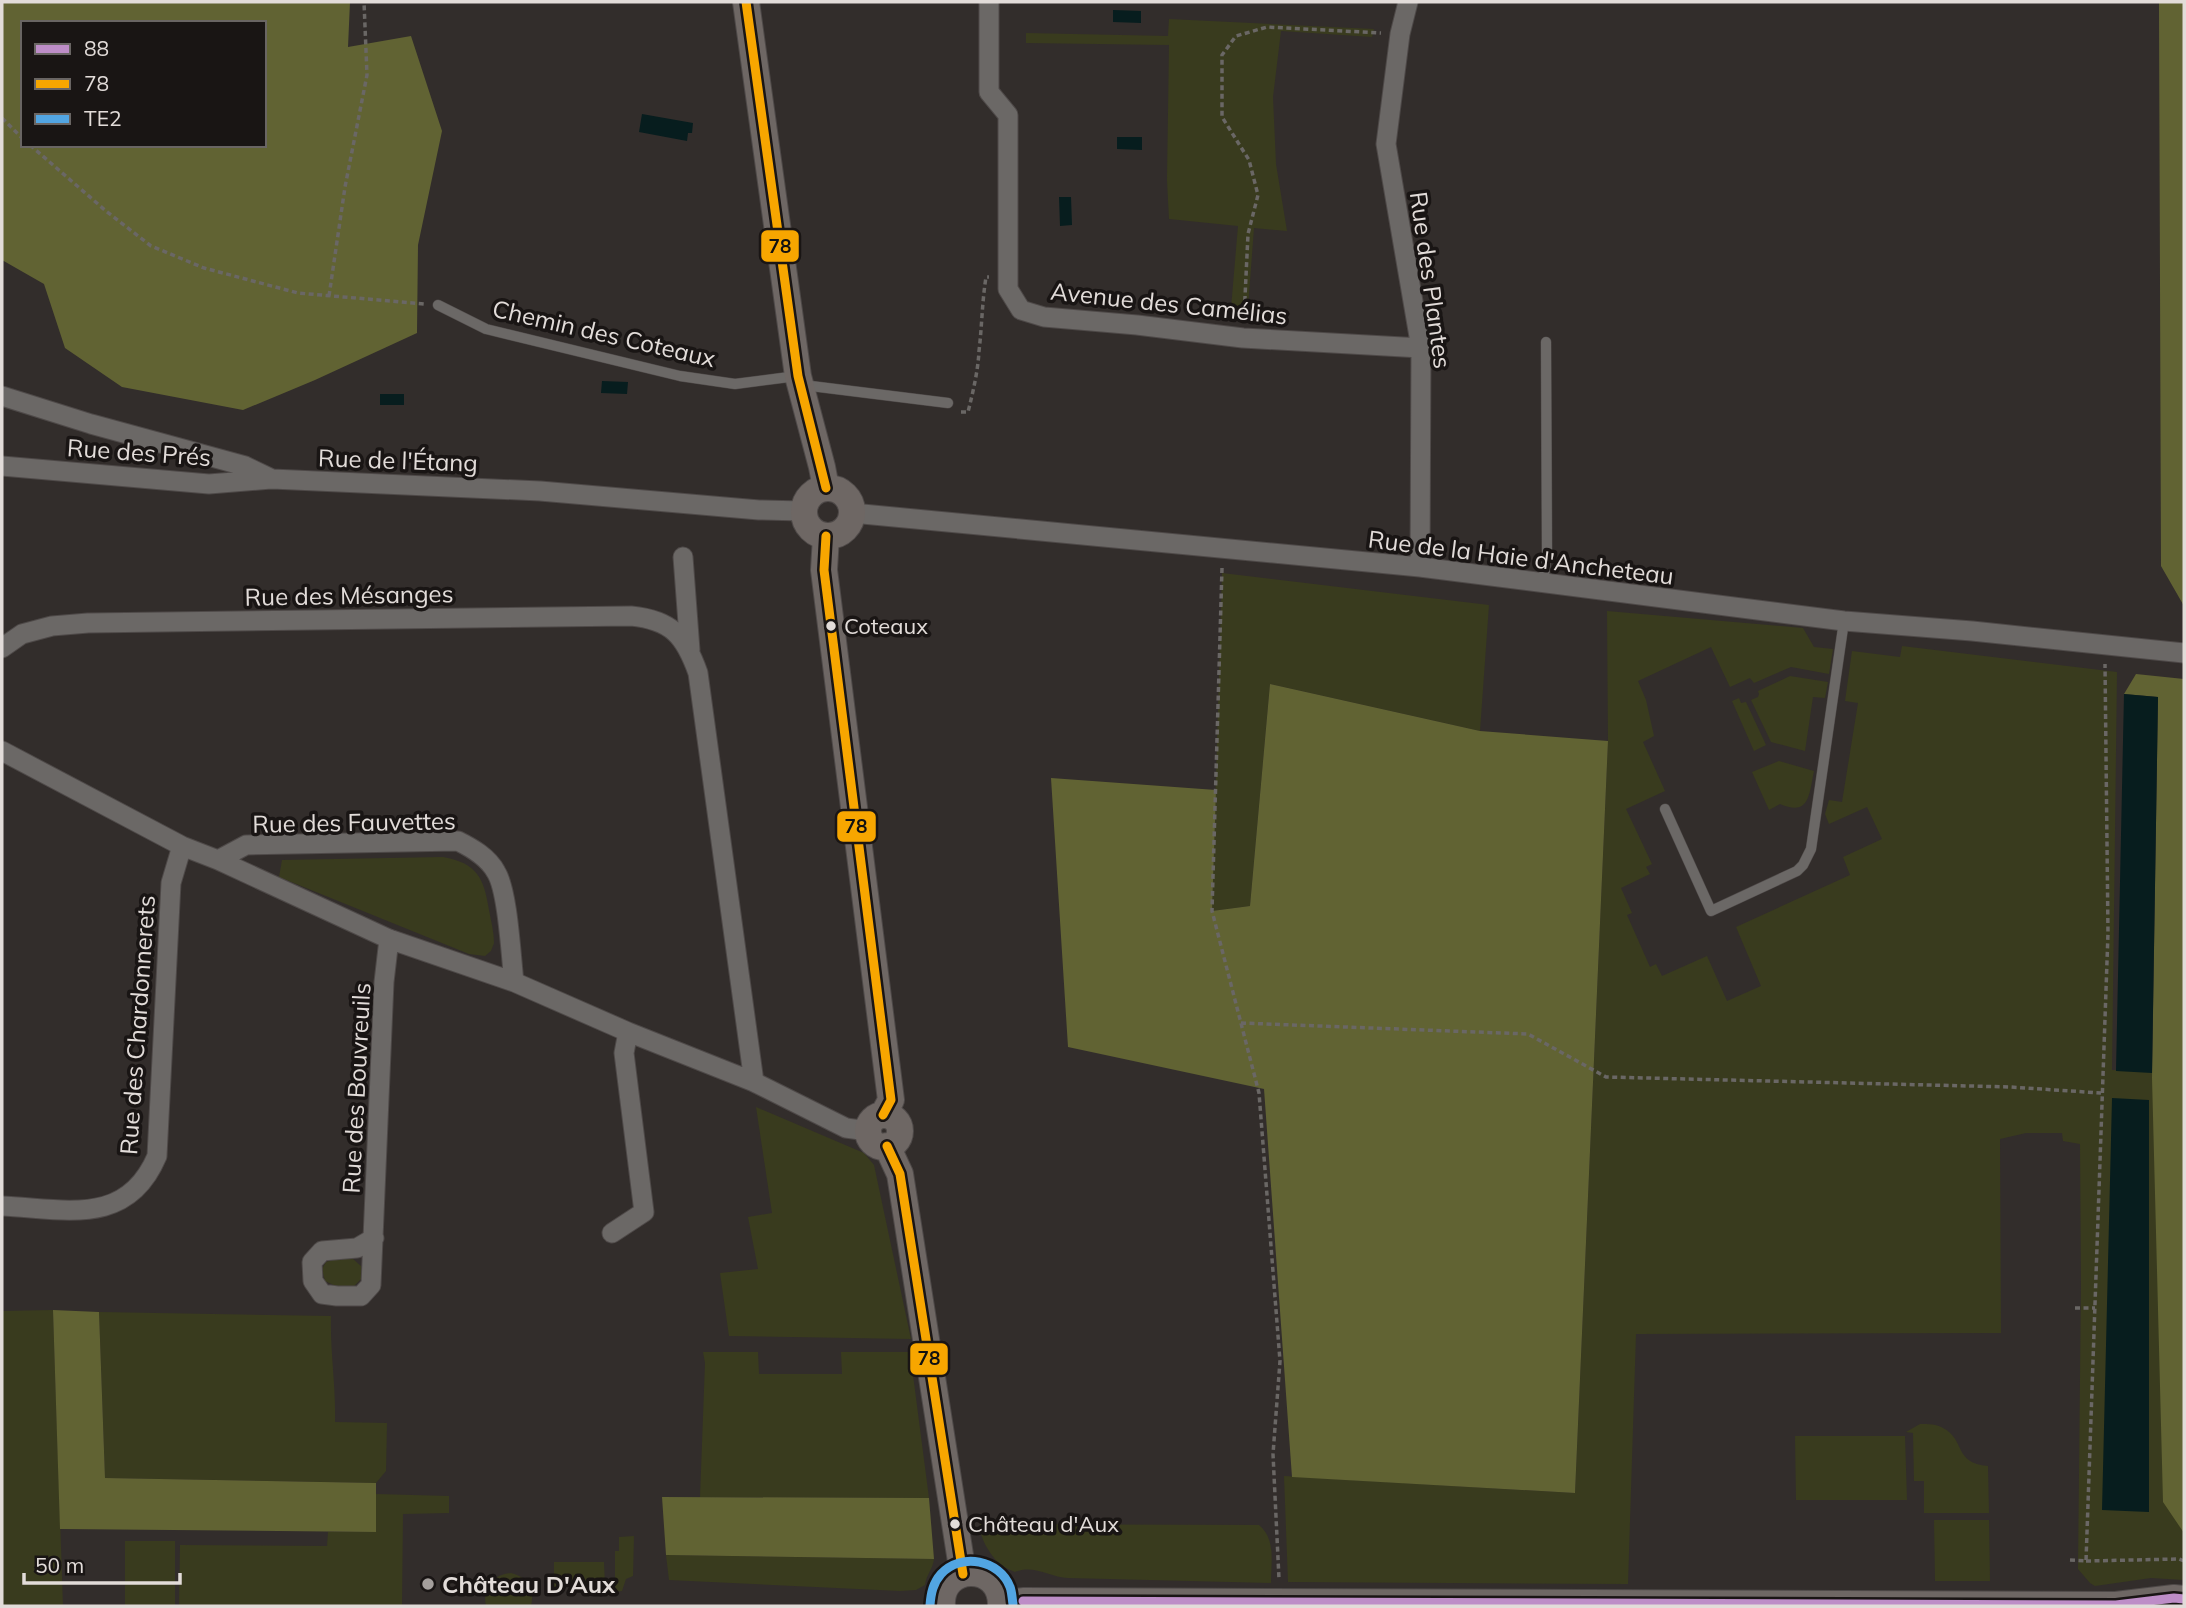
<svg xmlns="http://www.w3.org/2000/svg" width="2186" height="1608" viewBox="0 0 2186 1608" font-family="Mulish,sans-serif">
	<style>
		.green { fill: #393b1e }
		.forest { fill: #616333; fill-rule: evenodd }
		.water { fill: #071d1e }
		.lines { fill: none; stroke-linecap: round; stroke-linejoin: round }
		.lane-casing { stroke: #4e4948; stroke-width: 11 }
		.street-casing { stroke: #4e4948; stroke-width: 21 }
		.secondary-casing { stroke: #4e4948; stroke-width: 28 }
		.path { stroke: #6a6765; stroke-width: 3.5; stroke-dasharray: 5 3.5; stroke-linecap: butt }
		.lane { stroke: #6b6866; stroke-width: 10 }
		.street { stroke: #6b6866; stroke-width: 19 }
		.secondary { stroke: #6e6764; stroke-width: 26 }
		.bus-1-casing { stroke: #191514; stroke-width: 14 }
		.bus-2-casing { stroke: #191514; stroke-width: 14 }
		.bus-3-casing { stroke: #191514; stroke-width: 14 }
		.bus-1 { stroke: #bd8dc7; stroke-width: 9 }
		.bus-2 { stroke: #f7a600; stroke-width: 9 }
		.bus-3 { stroke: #52a5e2; stroke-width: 9 }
		.bus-dot { fill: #e2dcd9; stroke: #191514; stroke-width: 2.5 }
		.poi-dot { fill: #a49f9c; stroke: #191514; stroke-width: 2.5 }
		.labels { text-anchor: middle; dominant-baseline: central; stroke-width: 7; stroke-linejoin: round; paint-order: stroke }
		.bus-label { font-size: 22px; fill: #e2dcd9; stroke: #191514; text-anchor: start }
		.street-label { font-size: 24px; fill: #e2dcd9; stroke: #191514 }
		.poi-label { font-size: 24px; font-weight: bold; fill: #e2dcd9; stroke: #191514; text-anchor: start }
		.line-badge { stroke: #191514; stroke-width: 2.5 }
		.pale-badge-label { font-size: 19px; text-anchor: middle; font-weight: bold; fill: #111 }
	</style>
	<rect width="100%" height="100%" fill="#322d2b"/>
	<path class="green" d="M 1169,19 L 1374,29 L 1372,37 L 1281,31 L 1273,97 L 1276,164 L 1287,231 L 1254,228 L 1247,321 L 1230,320 L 1238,226 L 1169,219 L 1167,180 L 1169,45 L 1026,43 L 1026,33 L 1168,36 Z
		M 1222,573 L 1489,605 L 1480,731 L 1270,684 L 1250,906 L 1212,911 Z
		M 1607,611 L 1803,628 L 1814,647 L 1833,649 L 1829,674 L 1791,667 L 1754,683 L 1750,678 L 1730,687 L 1711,647 L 1638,681 L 1646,700 L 1654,736 L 1643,742 L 1665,791 L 1626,809 L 1652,864 L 1646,867 L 1650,874 L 1621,888 L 1632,913 L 1627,915 L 1650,967 L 1656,964 L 1662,976 L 1707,956 L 1727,1001 L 1761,986 L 1736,927 L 1850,875 L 1843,857 L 1882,839 L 1867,807 L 1829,824 L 1825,814 L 1829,800 L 1842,802 L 1858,703 L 1845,701 L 1852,651 L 1900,657 L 1902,646 L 2117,672 L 2112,1070 L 2184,1072 L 2184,1580 L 2151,1578 L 2095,1586 L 2090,1583 L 2078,1569 L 2081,1284 L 2080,1144 L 2063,1141 L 2062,1133 L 2026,1133 L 2000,1139 L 2001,1333 L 1636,1334 L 1628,1584 L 1288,1582 L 1284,1476 L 1575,1493 L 1608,741 Z
		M 1790,676 L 1828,682 L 1825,698 L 1813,697 L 1805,751 L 1771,742 L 1751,700 L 1758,697 L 1759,694 L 1758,691 Z
		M 1739,698 L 1741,703 L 1746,702 L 1766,745 L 1754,751 L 1732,701 Z
		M 1779,761 L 1814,771 C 1809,794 1810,817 1780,804 L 1769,810 L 1752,772 Z
		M 443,857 C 477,863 484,878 489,910 C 491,921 494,932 494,943 L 491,951 L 485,956 L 469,954 L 279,877 L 282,860 Z
		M 756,1107 L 864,1153 L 874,1165 L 911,1339 L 729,1336 L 720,1273 L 758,1269 L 748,1217 L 772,1213 Z
		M 340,1258 L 353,1259 L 361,1266 L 363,1277 L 354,1286 L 338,1287 L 325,1281 L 322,1269 L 326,1262 Z
		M 53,1310 L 63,1606 L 2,1606 L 2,1311 Z
		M 99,1312 L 331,1316 C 330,1352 336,1386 335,1422 L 387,1423 L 386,1471 L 376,1483 L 105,1478 Z
		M 703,1352 L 758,1352 L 759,1374 L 842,1374 L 841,1352 L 910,1352 L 929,1498 L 700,1497 L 705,1363 Z
		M 1920,1424 C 1928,1424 1937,1424 1943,1428 C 1966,1440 1953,1463 1988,1466 L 1989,1513 L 1924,1513 L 1924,1481 L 1914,1481 L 1913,1433 L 1906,1432 Z
		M 1795,1436 L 1905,1436 L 1907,1500 L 1796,1500 Z
		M 376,1494 L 449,1496 L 449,1513 L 403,1514 L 402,1606 L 179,1606 L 180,1545 L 327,1546 L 328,1532 L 376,1532 Z
		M 1934,1520 L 1989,1520 L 1990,1581 L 1935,1581 Z
		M 980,1524 L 1259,1525 C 1276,1539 1271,1562 1271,1583 L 1068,1578 C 1050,1577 1033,1564 1015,1572 C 1011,1570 1004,1568 1000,1564 C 990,1555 979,1537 980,1524 Z
		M 634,1536 L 633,1576 L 626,1579 L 622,1591 L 615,1592 L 615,1551 L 619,1551 L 619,1537 Z
		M 125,1541 L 175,1541 L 175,1606 L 125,1606 Z
		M 666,1555 L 934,1559 C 933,1569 926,1575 925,1585 L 916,1590 L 900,1591 L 669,1580 Z
		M 554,1562 L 604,1562 L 605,1586 L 554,1587 Z
		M 511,1573 C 528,1577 535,1589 531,1606 L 486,1606 C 482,1588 492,1575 511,1573 Z"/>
	<path class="forest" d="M 2,2 L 350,2 L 348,47 L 411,36 L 442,131 L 418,245 L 417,333 L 315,380 L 243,410 L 122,387 L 65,348 L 44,284 L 2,260 ZM 23,23 L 264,23 L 264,145 L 23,145 Z
		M 2159,2 L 2184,2 L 2184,606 L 2161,566 Z
		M 2136,674 L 2184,679 L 2184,1533 L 2163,1502 L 2152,1078 L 2158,697 L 2124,694 Z
		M 1270,684 L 1480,731 L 1608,741 L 1575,1493 L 1292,1477 L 1264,1089 L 1068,1047 L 1051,778 L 1216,790 L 1212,911 L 1250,906 Z
		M 53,1310 L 99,1312 L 105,1478 L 376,1483 L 376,1532 L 60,1529 Z
		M 662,1497 L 929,1498 L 934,1559 L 666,1555 Z"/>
	<path class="water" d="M 1113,10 L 1141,11 L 1141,23 L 1113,22 Z
		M 642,114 L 693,123 L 692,133 L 688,133 L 687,141 L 639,132 Z
		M 1117,137 L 1142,137 L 1142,150 L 1117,149 Z
		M 1059,197 L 1071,197 L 1072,225 L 1060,226 Z
		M 602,381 L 628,382 L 627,394 L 601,393 Z
		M 380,394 L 404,394 L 404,405 L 380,405 Z
		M 2124,694 L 2158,697 L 2152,1073 L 2116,1071 Z
		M 2112,1098 L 2149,1100 L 2149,1512 L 2102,1510 Z"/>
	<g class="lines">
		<g class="lane-casing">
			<path id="lane" d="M 438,305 L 486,329 L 680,376 L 735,384 L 797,376
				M 803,385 L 948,403
				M 1543,583 L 1547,553 L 1546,342
				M 1665,809 L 1711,911 L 1797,871 L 1803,865 L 1811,849 L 1844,621"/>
		</g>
		<g class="street-casing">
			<path id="street" d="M 989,2 L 989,92 L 1008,115 L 1008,289 L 1021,310 L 1044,317 L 1137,325 L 1243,338 L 1421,348
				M 1408,2 L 1400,34 L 1386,144 L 1421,348 L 1420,567
				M 2,396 L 91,424 L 245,466 L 272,479 L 540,491 L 759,510 L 803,511
				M 2,466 L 209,484 L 271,479
				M 852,513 L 1420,567 L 1844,621 L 1972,631 L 2184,653
				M 683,557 L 690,650
				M 2,648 L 22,634 L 52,626 L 88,623 L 631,616 C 672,620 685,636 698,673 L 754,1082
				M 2,751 L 182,846 L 218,860 L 389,939 L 514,982 L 628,1032 L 754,1082 L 846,1128 L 868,1131
				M 218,860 L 246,845 L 458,841 C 472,848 488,857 496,872 C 508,891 511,957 514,982
				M 2,1206 C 66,1209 127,1227 157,1156 L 171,883 L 182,846
				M 612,1233 L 644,1212 L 624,1053 L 628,1032
				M 374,1238 L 357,1248 L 322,1251 L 312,1262 L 313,1281 L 322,1294 L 337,1296 L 361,1296 L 371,1285 L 384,982 L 389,939"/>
		</g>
		<g class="secondary-casing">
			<path id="secondary" d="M 746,2 L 798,376 L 822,467 L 826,488
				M804 512a24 24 0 1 1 48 0a24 24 0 1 1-48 0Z
				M 826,536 L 824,570 L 891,1100 L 883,1115
				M868 1131a16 16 0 1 1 32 0a16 16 0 1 1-32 0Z
				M 887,1146 L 900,1174 L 963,1574
				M 1002,1604 L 1023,1601 L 2116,1605 L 2174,1598 L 2184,1599
				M 942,1606 C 939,1563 1002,1561 1001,1606"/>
		</g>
		<path class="path" d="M 2,118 L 23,139
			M 30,145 L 106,211 L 151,246 L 204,268 L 298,293 L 424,304
			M 329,296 L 345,187 L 367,75 L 364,2
			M 1244,318 L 1248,234 L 1258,195 L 1249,160 L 1222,117 L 1222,55 L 1236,36 L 1267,27 L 1381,33
			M 961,412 L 968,412 C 973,392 978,371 979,351 C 982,326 982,302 986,277 L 989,277
			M 1222,568 L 1212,911 L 1259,1093 L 1280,1361 L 1273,1454 L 1279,1579
			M 1241,1023 L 1528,1034 L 1606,1077 L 2010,1087 L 2101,1093
			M 2075,1308 L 2095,1308
			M 2070,1560 L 2086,1561 L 2108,933 L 2105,664
			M 2086,1561 L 2179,1559 L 2184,1561"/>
		<use href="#lane" class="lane"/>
		<use href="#street" class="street"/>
		<use href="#secondary" class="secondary"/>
		<g class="bus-1-casing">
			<path id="bus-1" d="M 1023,1601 L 2116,1605 L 2174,1598 L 2184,1599"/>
		</g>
		<g class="bus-2-casing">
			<path id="bus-2" d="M 746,2 L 798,376 L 826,488
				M 826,536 L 824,570 L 891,1100 L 883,1115
				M 887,1146 L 900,1174 L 963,1574"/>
		</g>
		<g class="bus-3-casing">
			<path id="bus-3" d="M 930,1605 C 931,1593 933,1583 941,1574 C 961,1552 1000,1560 1010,1587 C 1012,1592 1012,1599 1013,1604"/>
		</g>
		<use href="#bus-1" class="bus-1"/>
		<use href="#bus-2" class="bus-2"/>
		<use href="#bus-3" class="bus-3"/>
	</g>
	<g class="bus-dot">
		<circle cx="831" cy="626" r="6"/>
		<circle cx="955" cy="1524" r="6"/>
	</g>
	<circle class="poi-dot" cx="428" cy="1584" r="7"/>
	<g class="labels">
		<g class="bus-label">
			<text x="844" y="626">Coteaux</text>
			<text x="968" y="1524">Château d'Aux</text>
		</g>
		<g class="street-label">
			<text transform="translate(1431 280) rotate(82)">Rue des Plantes</text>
			<text transform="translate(1169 303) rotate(6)">Avenue des Camélias</text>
			<text transform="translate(604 333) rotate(13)">Chemin des Coteaux</text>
			<text transform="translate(139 452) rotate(4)">Rue des Prés</text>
			<text transform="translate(398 460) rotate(2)">Rue de l'Étang</text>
			<text transform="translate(1521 557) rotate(7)">Rue de la Haie d'Ancheteau</text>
			<text transform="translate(349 595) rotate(-1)">Rue des Mésanges</text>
			<text transform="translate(354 822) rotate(-1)">Rue des Fauvettes</text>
			<text transform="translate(137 1025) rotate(-86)">Rue des Chardonnerets</text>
			<text transform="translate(356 1088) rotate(-87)">Rue des Bouvreuils</text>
		</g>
		<g class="poi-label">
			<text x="442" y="1584">Château D'Aux</text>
		</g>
	</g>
	<g class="line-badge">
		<rect x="760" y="229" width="40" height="34" rx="7" fill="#f7a600"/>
		<rect x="836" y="810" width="41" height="33" rx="7" fill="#f7a600"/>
		<rect x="909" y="1342" width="40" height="34" rx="7" fill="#f7a600"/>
	</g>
	<g class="pale-badge-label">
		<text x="780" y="253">78</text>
		<text x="856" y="833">78</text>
		<text x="929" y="1365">78</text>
	</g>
	<rect width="2186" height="1608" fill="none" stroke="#e2dcd9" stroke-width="7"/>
	<rect x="21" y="21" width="245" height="126" fill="#191514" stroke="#696563" stroke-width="2"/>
	<rect x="35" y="44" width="35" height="10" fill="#bd8dc7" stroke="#696563" stroke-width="2"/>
	<text x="84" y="56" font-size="21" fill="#e2dcd9">88</text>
	<rect x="35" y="79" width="35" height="10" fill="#f7a600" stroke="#696563" stroke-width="2"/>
	<text x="84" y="91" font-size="21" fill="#e2dcd9">78</text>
	<rect x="35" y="114" width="35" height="10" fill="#52a5e2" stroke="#696563" stroke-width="2"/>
	<text x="84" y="126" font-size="21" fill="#e2dcd9">TE2</text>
	<path d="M24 1573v10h156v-10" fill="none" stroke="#e2dcd9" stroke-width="3.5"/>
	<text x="35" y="1573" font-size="21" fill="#e2dcd9" stroke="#191514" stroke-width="5" paint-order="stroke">50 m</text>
</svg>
